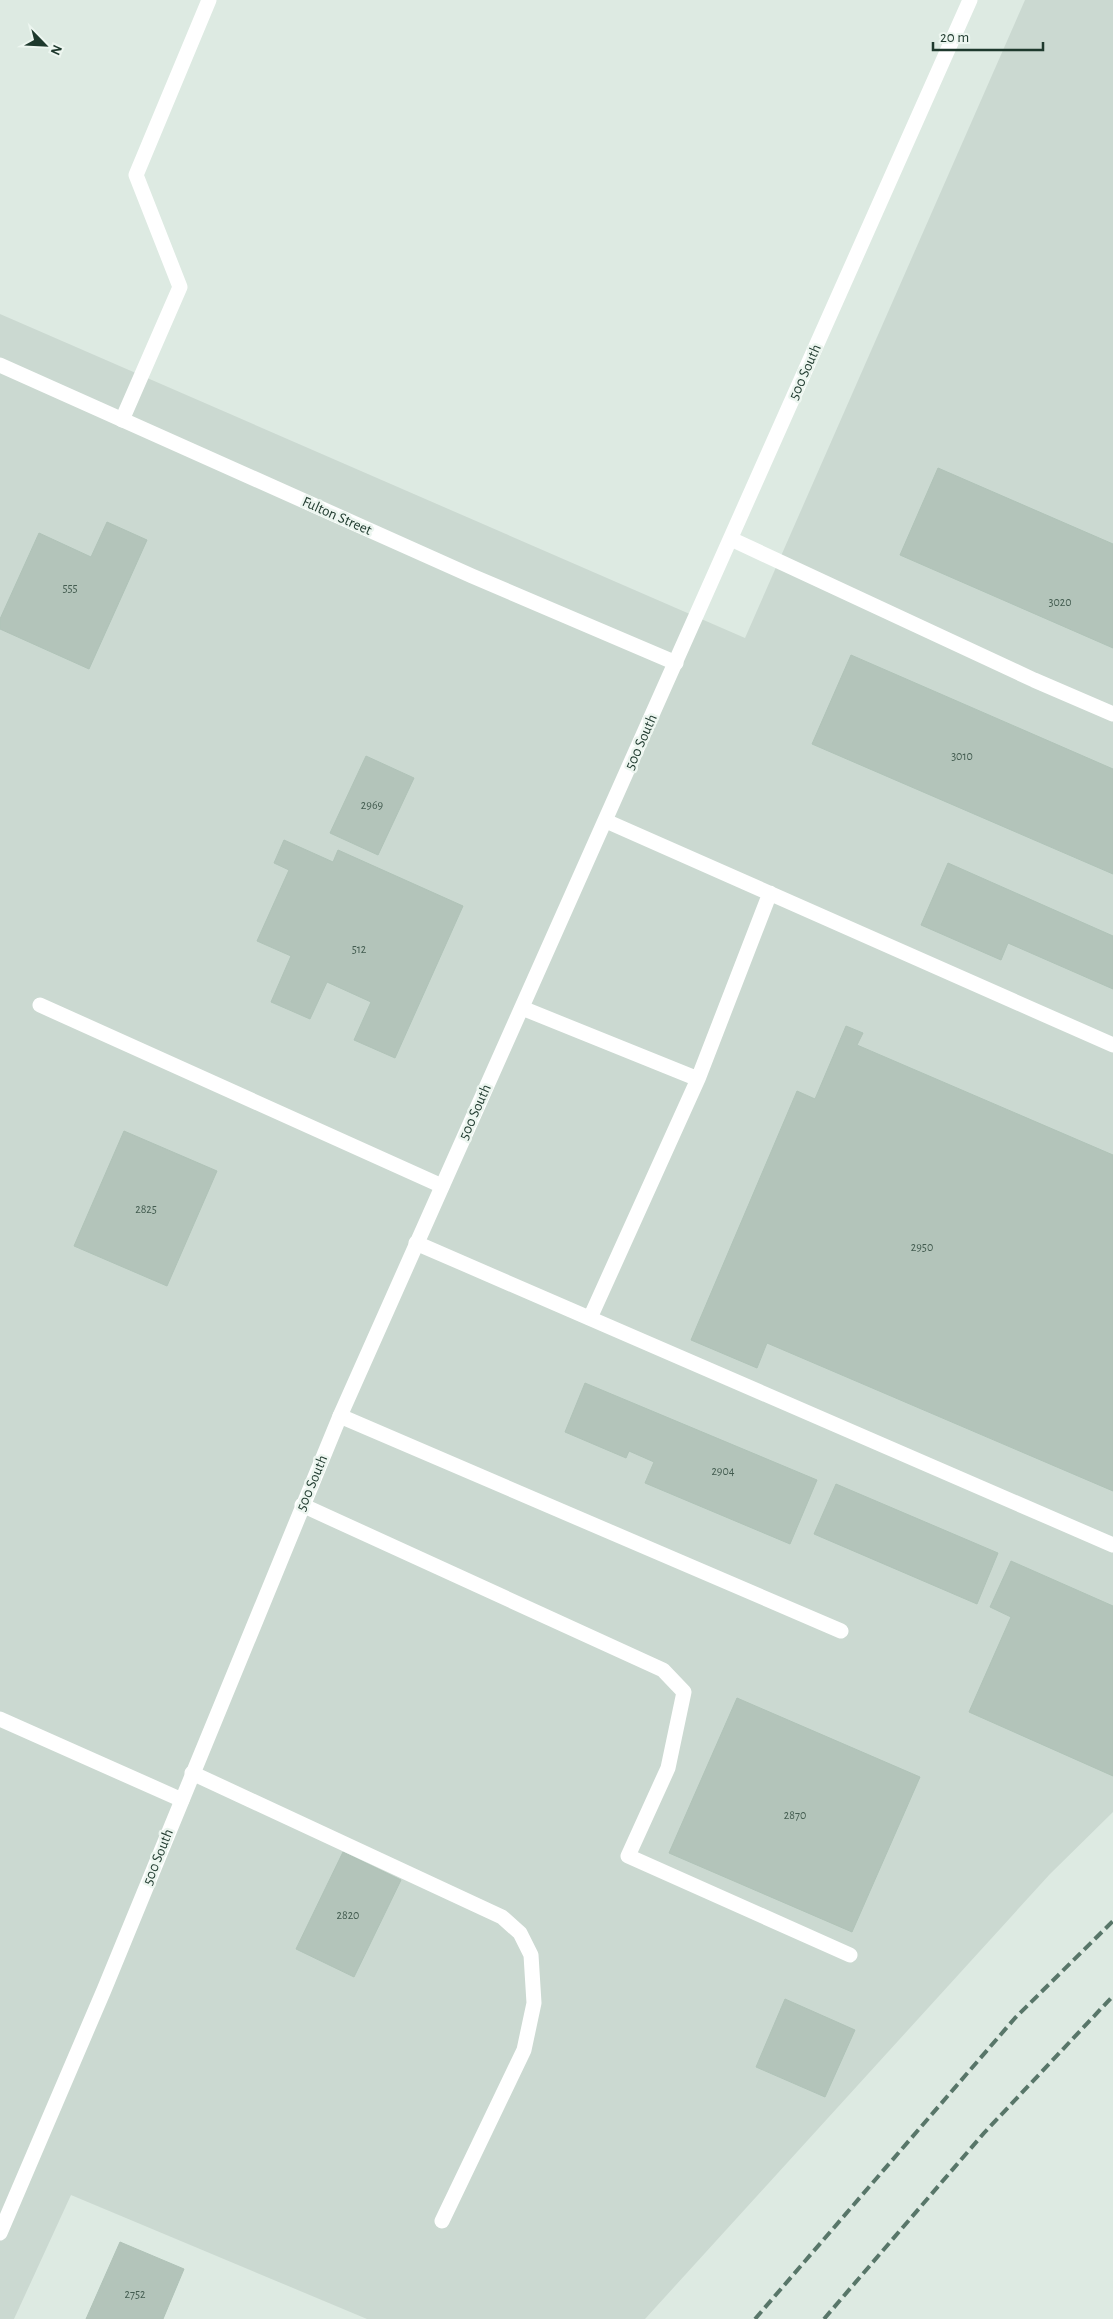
<svg xmlns="http://www.w3.org/2000/svg" width="1113" height="2319" viewBox="0 0 1113 2319" font-family="'Alegreya Sans',sans-serif">
	<style>
		.built { fill: #cbd9d1 }
		.building { fill: #b3c4ba; stroke: #b0c3b8 }
		.lines { fill: none; stroke-linecap: round; stroke-linejoin: round }
		.service { stroke: #fff; stroke-width: 15 }
		.minor { stroke: #fff; stroke-width: 15 }
		.tertiary { stroke: #fff; stroke-width: 15 }
		.rail { stroke: #587669; stroke-width: 4; stroke-dasharray: 10 5; stroke-linecap: butt }
		.labels { text-anchor: middle; dominant-baseline: central; stroke-width: 5; stroke-linejoin: round; paint-order: stroke }
		.number-label { font-size: 12px; fill: #435c50 }
		.street-label { font-size: 15px; fill: #1e392d; stroke: #edf6f0 }
	</style>
	<rect width="100%" height="100%" fill="#ddeae2"/>
	<path class="built" d="M 1025,0 L 1113,0 L 1113,1812 L 1050,1874 L 645,2319 L 367,2319 L 71,2195 L 14,2319 L 0,2319 L 0,314 L 745,638 Z"/>
	<path class="building" d="M 938,468 L 1113,544 L 1113,648 L 900,555 Z
		M 107,522 L 147,540 L 89,669 L 0,629 L 0,619 L 39,533 L 91,557 Z
		M 851,655 L 1113,769 L 1113,874 L 812,744 Z
		M 366,756 L 414,778 L 378,855 L 330,833 Z
		M 284,840 L 333,862 L 338,850 L 463,906 L 395,1058 L 354,1040 L 371,1002 L 327,982 L 310,1019 L 271,1002 L 291,956 L 257,941 L 289,870 L 274,863 Z
		M 948,863 L 1113,936 L 1113,989 L 1008,943 L 1001,960 L 921,925 Z
		M 846,1026 L 863,1033 L 857,1045 L 1113,1155 L 1113,1491 L 767,1343 L 757,1368 L 691,1340 L 797,1091 L 815,1099 Z
		M 124,1131 L 217,1171 L 167,1286 L 74,1246 Z
		M 585,1383 L 817,1480 L 790,1544 L 645,1483 L 654,1462 L 629,1451 L 626,1458 L 565,1432 Z
		M 836,1484 L 998,1553 L 977,1604 L 814,1534 Z
		M 1011,1561 L 1113,1606 L 1113,1776 L 969,1712 L 1011,1617 L 990,1607 Z
		M 737,1698 L 920,1777 L 852,1932 L 669,1853 Z
		M 343,1852 L 401,1880 L 354,1977 L 296,1949 Z
		M 785,1999 L 855,2030 L 825,2097 L 756,2067 Z
		M 120,2242 L 184,2269 L 163,2319 L 86,2319 Z"/>
	<g class="lines">
		<path class="service" d="M 122,420 L 180,287 L 136,175 L 209,0
			M 731,539 L 1034,680 L 1113,714
			M 606,821 L 1113,1045
			M 40,1005 L 442,1186
			M 522,1008 L 698,1079 L 770,893
			M 416,1243 L 1113,1545
			M 590,1318 L 698,1079
			M 340,1416 L 841,1631
			M 302,1505 L 663,1670 L 684,1692 L 668,1768 L 628,1856 L 850,1955
			M 0,1719 L 182,1800
			M 192,1773 L 502,1917 L 520,1933 L 531,1955 L 534,2003 L 524,2050 L 442,2221"/>
		<path class="minor" d="M 0,365 L 472,576 L 676,663"/>
		<path class="tertiary" d="M 0,2233 L 104,1990 L 340,1416 L 970,0"/>
		<path class="rail" d="M 755,2319 L 1015,2018 L 1113,1921
			M 824,2319 L 984,2133 L 1113,1996"/>
	</g>
	<g class="labels">
		<g class="number-label">
			<text x="70" y="588">555</text>
			<text x="1060" y="602">3020</text>
			<text x="962" y="756">3010</text>
			<text x="372" y="805">2969</text>
			<text x="359" y="949">512</text>
			<text x="146" y="1209">2825</text>
			<text x="922" y="1247">2950</text>
			<text x="723" y="1471">2904</text>
			<text x="795" y="1815">2870</text>
			<text x="348" y="1915">2820</text>
			<text x="135" y="2294">2752</text>
		</g>
		<g class="street-label">
			<text transform="translate(805 372) rotate(-66)">500 South</text>
			<text transform="translate(337 516) rotate(24)">Fulton Street</text>
			<text transform="translate(641 742) rotate(-66)">500 South</text>
			<text transform="translate(475 1112) rotate(-66)">500 South</text>
			<text transform="translate(312 1483) rotate(-67)">500 South</text>
			<text transform="translate(158 1857) rotate(-68)">500 South</text>
		</g>
	</g>
	<g transform="translate(45 45) rotate(114)" stroke="#edf6f0" stroke-width="4" paint-order="stroke">
	<path d="M0-4L9 19L0 12L-9 19Z" fill="#1e392d"/>
	<text y="-8" font-size="14" font-weight="bold" text-anchor="middle" fill="#1e392d">N</text>
	</g>
	<path d="M933 42v8h110v-8" fill="none" stroke="#1e392d" stroke-width="2.5"/>
	<text x="940" y="42" font-size="15" fill="#1e392d" stroke="#edf6f0" stroke-width="4" paint-order="stroke">20 m</text>
</svg>
